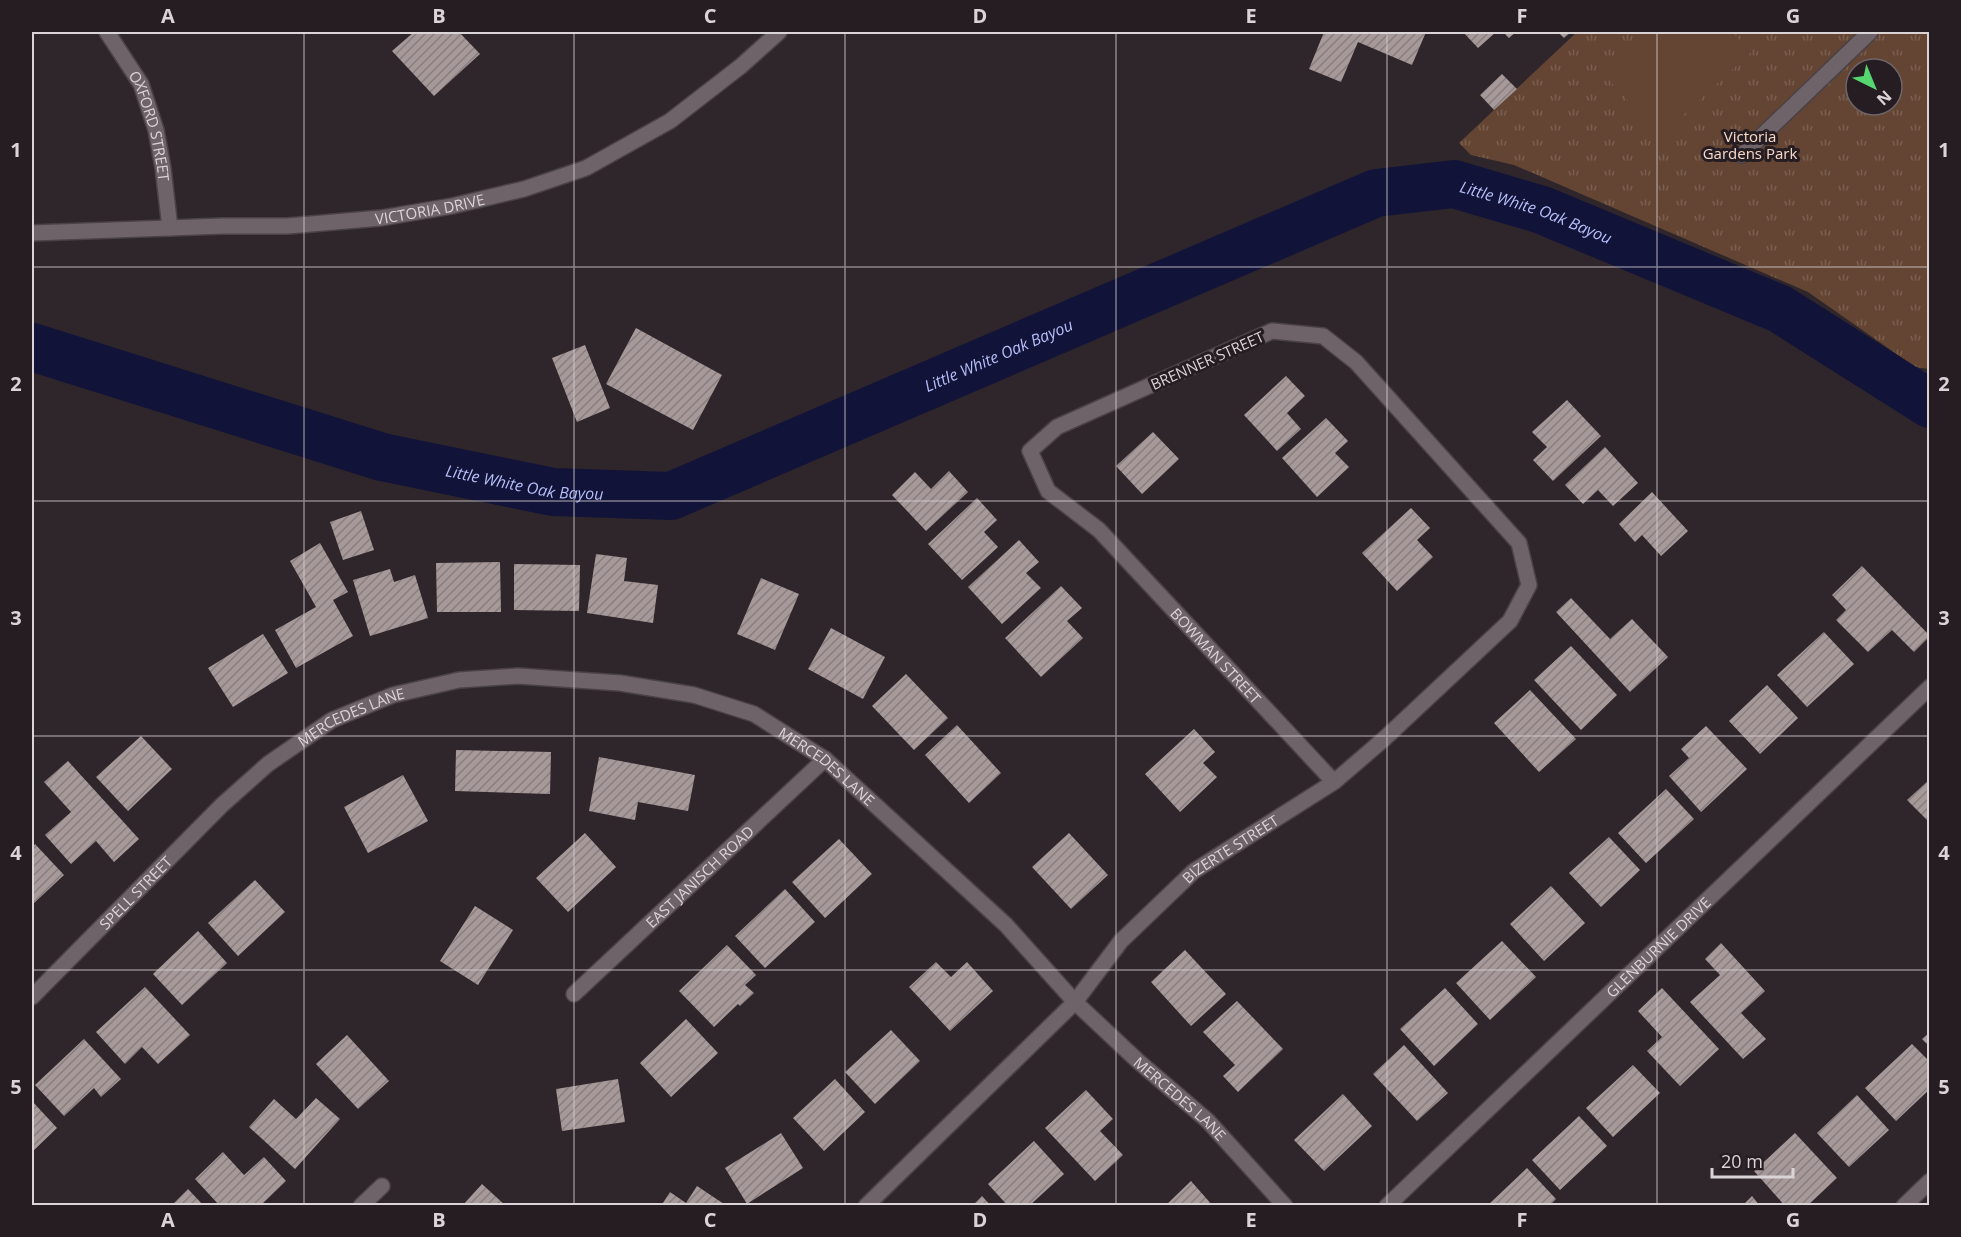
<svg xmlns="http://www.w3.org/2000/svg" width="1961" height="1237" viewBox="0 0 1961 1237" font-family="'Open Sans',sans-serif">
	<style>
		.grass { fill: url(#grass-tufts); fill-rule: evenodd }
		.garden { fill: #644533 }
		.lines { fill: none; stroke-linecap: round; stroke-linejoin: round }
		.river { stroke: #121339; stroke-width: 48 }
		.building { fill: url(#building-hatch) }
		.street-casing { stroke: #4a4247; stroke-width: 18 }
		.secondary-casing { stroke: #4a4247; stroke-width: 18 }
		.street { stroke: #6e6369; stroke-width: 15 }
		.secondary { stroke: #6e6369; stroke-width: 15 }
		.grid { fill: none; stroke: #dad4d7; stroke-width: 1.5; stroke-opacity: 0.55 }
		.labels { text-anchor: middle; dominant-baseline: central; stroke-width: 6; stroke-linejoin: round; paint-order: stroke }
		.street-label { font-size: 15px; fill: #dad4d7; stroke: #261d22 }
		.park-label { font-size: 15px; fill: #f8daca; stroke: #261d22 }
		.water-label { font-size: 16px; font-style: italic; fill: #b5bef7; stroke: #261d22 }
		.neatline { fill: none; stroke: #dad4d7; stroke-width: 2 }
		.grid-label { font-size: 20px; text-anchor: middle; font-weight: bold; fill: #dad4d7 }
	</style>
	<defs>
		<pattern id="grass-tufts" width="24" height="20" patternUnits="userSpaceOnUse" patternTransform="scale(1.5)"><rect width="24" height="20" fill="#644533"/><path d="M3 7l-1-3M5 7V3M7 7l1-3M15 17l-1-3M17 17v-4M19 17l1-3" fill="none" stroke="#7a5f50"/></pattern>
		<pattern id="building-hatch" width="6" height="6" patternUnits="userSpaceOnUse" patternTransform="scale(1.5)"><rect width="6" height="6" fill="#a79999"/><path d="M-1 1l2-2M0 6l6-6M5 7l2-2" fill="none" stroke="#887e7e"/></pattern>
	</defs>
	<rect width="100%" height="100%" fill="#2f262b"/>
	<path class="grass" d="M 1577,32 L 1929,32 L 1929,369 L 1915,367 L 1808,292 L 1514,165 L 1471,155 L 1459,143 ZM 1856,69 L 1892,69 L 1892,105 L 1856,105 Z"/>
	<path class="garden" d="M 1657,32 L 1732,32 L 1751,52 L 1661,136 L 1607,78 Z"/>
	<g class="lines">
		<path class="river" id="s1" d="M 32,347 L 382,457 L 553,492 L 671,496 L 1376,193 L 1454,184 L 1542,210 L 1780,309 L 1930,404"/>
	</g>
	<path class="building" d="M 414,32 L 459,32 L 480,54 L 434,96 L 392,51 Z
		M 1324,32 L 1426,32 L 1412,65 L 1358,42 L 1341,82 L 1309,69 Z
		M 1463,32 L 1496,32 L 1478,48 Z
		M 1503,32 L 1516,32 L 1509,38 Z
		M 1558,32 L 1571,32 L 1564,38 Z
		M 1502,74 L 1517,89 L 1494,110 L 1480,95 Z
		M 636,328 L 722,375 L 693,430 L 606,384 Z
		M 585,345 L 610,408 L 577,422 L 552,358 Z
		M 1286,376 L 1305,396 L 1287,413 L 1301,429 L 1277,451 L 1244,415 Z
		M 1567,400 L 1601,436 L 1553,481 L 1533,460 L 1547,447 L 1532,432 Z
		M 1326,418 L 1348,441 L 1335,453 L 1349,467 L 1317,497 L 1282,458 Z
		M 1153,432 L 1179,459 L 1142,494 L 1116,466 Z
		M 1605,447 L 1638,483 L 1613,506 L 1598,490 L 1583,504 L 1565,485 Z
		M 949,471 L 968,492 L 926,531 L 892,495 L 915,472 L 931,489 Z
		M 1652,492 L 1688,531 L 1661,556 L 1642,535 L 1635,542 L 1619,524 Z
		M 977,498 L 997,520 L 984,532 L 998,547 L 962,580 L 928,544 Z
		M 1411,508 L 1430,528 L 1417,540 L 1433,557 L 1397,591 L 1362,553 Z
		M 361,511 L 374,550 L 343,560 L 330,522 Z
		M 1019,540 L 1039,562 L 1026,573 L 1041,588 L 1002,624 L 968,587 Z
		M 320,543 L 348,592 L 333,600 L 353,636 L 296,668 L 275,630 L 316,607 L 290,561 Z
		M 596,554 L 627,558 L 624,581 L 658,585 L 653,623 L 587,613 Z
		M 500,562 L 501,612 L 437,612 L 436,563 Z
		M 514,564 L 580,565 L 579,611 L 514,610 Z
		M 1862,566 L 1930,636 L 1914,652 L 1892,630 L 1868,652 L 1836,620 L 1846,610 L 1832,595 Z
		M 390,569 L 394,582 L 415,575 L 428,618 L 370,636 L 353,580 Z
		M 761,578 L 799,594 L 775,650 L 737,634 Z
		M 1061,586 L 1082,608 L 1067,621 L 1083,638 L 1041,677 L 1005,638 Z
		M 1571,598 L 1610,639 L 1632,619 L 1668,657 L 1630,692 L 1556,612 Z
		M 831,628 L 885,657 L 863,699 L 808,669 Z
		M 1824,632 L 1854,664 L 1807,707 L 1777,675 Z
		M 263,634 L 288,673 L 233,707 L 208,668 Z
		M 1571,646 L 1617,695 L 1581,730 L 1534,680 Z
		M 906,674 L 948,718 L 914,750 L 872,706 Z
		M 1767,685 L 1798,718 L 1760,754 L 1729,721 Z
		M 1530,690 L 1576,739 L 1539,772 L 1494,723 Z
		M 957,725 L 1001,773 L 969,803 L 925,755 Z
		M 1706,726 L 1747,769 L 1701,812 L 1669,776 L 1689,758 L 1681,749 Z
		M 1194,729 L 1215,752 L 1203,763 L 1217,777 L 1180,812 L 1145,774 Z
		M 141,736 L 172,769 L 128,811 L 96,777 Z
		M 456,750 L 551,752 L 550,794 L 455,791 Z
		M 599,757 L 695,775 L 688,811 L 638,802 L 635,820 L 589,811 Z
		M 68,761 L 139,839 L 114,862 L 96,841 L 71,864 L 45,835 L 71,812 L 44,782 Z
		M 403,775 L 428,821 L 368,853 L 344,807 Z
		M 1930,779 L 1930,823 L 1907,800 Z
		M 1666,789 L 1694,819 L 1646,863 L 1618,833 Z
		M 585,833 L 616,867 L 568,912 L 536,878 Z
		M 1069,833 L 1108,875 L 1071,909 L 1032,867 Z
		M 1609,837 L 1640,870 L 1601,907 L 1569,873 Z
		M 839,839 L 872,874 L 825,918 L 792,882 Z
		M 35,844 L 64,875 L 32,905 L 32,848 Z
		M 255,880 L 285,912 L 238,956 L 208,923 Z
		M 1551,886 L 1585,923 L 1544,961 L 1510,924 Z
		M 785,889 L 815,922 L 765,968 L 735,936 Z
		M 475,906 L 513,930 L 478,985 L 440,961 Z
		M 198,931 L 227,963 L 182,1005 L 153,974 Z
		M 1502,941 L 1536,977 L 1490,1020 L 1456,983 Z
		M 1721,943 L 1765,991 L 1741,1013 L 1766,1039 L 1743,1059 L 1690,1002 L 1720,975 L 1705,959 Z
		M 727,945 L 756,975 L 745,985 L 754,993 L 740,1006 L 738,1004 L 714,1027 L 679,991 Z
		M 1185,950 L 1226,994 L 1191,1026 L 1151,982 Z
		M 936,962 L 951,977 L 967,962 L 993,991 L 950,1031 L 909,987 Z
		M 145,987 L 190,1035 L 158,1064 L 142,1047 L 125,1064 L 96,1032 Z
		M 1445,988 L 1478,1024 L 1434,1066 L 1400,1029 Z
		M 1662,988 L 1719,1049 L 1680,1086 L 1647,1051 L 1662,1037 L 1638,1011 Z
		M 1237,1001 L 1283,1049 L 1238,1092 L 1223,1076 L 1235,1065 L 1203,1032 Z
		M 686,1019 L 718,1053 L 671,1097 L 640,1063 Z
		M 891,1030 L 920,1061 L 875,1104 L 845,1072 Z
		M 1930,1032 L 1930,1047 L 1922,1039 Z
		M 347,1035 L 389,1081 L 358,1109 L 316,1064 Z
		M 84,1039 L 121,1079 L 101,1097 L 94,1088 L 64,1116 L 35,1085 Z
		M 1912,1044 L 1930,1062 L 1930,1089 L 1896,1121 L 1865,1088 Z
		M 1404,1045 L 1448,1093 L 1417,1121 L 1373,1074 Z
		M 1633,1065 L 1660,1093 L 1613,1137 L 1586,1108 Z
		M 618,1079 L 625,1122 L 562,1131 L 556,1089 Z
		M 835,1079 L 865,1112 L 824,1151 L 793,1118 Z
		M 1086,1090 L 1113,1119 L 1100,1131 L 1123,1155 L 1095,1181 L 1045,1128 Z
		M 1343,1094 L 1372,1126 L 1324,1171 L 1294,1140 Z
		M 1857,1095 L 1889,1130 L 1849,1167 L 1817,1133 Z
		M 316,1098 L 340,1119 L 295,1169 L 249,1127 L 274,1099 L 296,1119 Z
		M 32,1101 L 57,1128 L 32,1152 Z
		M 1579,1116 L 1607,1146 L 1560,1190 L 1532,1160 Z
		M 781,1133 L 803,1168 L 747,1204 L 725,1168 Z
		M 1795,1133 L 1837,1178 L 1807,1206 L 1785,1206 L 1754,1171 Z
		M 1034,1141 L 1064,1174 L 1029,1206 L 1008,1206 L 988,1184 Z
		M 223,1152 L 244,1175 L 264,1157 L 286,1181 L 260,1206 L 220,1206 L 195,1179 Z
		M 1527,1168 L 1556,1199 L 1549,1206 L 1487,1206 Z
		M 1191,1181 L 1213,1206 L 1165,1206 Z
		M 482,1184 L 506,1206 L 462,1206 Z
		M 697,1186 L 727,1206 L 661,1206 L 670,1192 L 686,1203 Z
		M 188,1189 L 204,1206 L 171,1206 Z
		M 982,1196 L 991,1206 L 972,1206 Z
		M 1752,1196 L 1760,1206 L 1742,1206 Z"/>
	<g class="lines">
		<g class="street-casing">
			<g id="street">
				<path d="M 1742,155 L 1870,32"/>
				<path id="s2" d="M 574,994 L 825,759"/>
				<path id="s3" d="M 32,997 L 222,805 L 268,764 L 332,720 L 393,695 L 459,680 L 518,676 L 620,683 L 694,695 L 754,714 L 825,759 L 1006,925 L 1075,1002 L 1139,1062 L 1208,1121 L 1285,1206"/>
				<path d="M 361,1206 L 382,1186"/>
				<path id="s4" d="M 866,1206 L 1075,1002 L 1121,941 L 1194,871 L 1334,782 L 1384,739 L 1510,621 L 1529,585 L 1519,543 L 1356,362 L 1323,336 L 1272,331 L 1057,427 L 1030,451 L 1048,491 L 1099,530 L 1334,782"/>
				<path id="s5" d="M 1387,1206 L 1930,687"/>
				<path d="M 1904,1206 L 1930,1181"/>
			</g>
		</g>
		<g class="secondary-casing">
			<g id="secondary">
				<path id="s6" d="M 107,32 L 141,84 L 156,130 L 163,168 L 170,228"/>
				<path id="s7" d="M 32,233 L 223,226 L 288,226 L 381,218 L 452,206 L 524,189 L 586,168 L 670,121 L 741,66 L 779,32"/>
			</g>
		</g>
		<use href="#street" class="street"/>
		<use href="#secondary" class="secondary"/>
	</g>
	<path class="grid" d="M 304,32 L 304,1206M 574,32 L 574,1206M 845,32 L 845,1206M 1116,32 L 1116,1206M 1387,32 L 1387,1206M 1657,32 L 1657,1206M 32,267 L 1930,267M 32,501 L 1930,501M 32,736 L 1930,736M 32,970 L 1930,970"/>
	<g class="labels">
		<g class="street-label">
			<text stroke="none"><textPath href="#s6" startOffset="105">OXFORD STREET</textPath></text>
			<text stroke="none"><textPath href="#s7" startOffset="399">VICTORIA DRIVE</textPath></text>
			<text transform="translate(1207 360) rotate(-24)">BRENNER STREET</text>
			<text stroke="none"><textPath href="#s4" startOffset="1846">BOWMAN STREET</textPath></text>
			<text stroke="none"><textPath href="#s3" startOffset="428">MERCEDES LANE</textPath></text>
			<text stroke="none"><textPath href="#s3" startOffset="932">MERCEDES LANE</textPath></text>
			<text stroke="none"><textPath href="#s4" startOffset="512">BIZERTE STREET</textPath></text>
			<text stroke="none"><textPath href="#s2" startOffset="172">EAST JANISCH ROAD</textPath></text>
			<text stroke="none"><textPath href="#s3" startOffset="147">SPELL STREET</textPath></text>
			<text stroke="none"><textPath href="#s5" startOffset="375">GLENBURNIE DRIVE</textPath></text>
			<text stroke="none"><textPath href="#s3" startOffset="1418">MERCEDES LANE</textPath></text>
		</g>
		<g class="park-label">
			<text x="1750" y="136">Victoria<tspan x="1750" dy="17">Gardens Park</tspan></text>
		</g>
		<g class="water-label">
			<text stroke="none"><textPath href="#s1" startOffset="1592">Little White Oak Bayou</textPath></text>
			<text stroke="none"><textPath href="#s1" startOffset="1016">Little White Oak Bayou</textPath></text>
			<text stroke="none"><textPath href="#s1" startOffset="512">Little White Oak Bayou</textPath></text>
		</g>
	</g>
	<rect width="1961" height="1237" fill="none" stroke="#261d22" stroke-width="66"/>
	<g transform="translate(1874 87) rotate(137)"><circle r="28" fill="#261d22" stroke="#6e666a" stroke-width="1.5"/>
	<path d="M0-4.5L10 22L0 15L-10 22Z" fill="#56d671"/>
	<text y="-9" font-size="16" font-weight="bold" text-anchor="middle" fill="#dad4d7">N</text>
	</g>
	<path d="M1712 1168v9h81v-9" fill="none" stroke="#dad4d7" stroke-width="3"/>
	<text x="1721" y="1168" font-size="18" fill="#dad4d7" stroke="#261d22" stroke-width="4.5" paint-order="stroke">20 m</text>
	<rect x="33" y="33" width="1895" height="1171" class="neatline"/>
	<g class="grid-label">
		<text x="168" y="23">A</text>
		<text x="439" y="23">B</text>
		<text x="710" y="23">C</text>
		<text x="980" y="23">D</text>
		<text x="1251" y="23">E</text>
		<text x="1522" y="23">F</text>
		<text x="1793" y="23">G</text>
		<text x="16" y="157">1</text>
		<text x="1944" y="157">1</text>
		<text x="16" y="391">2</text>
		<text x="1944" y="391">2</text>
		<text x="16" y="625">3</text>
		<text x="1944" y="625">3</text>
		<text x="16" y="860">4</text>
		<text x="1944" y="860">4</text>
		<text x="16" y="1094">5</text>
		<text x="1944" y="1094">5</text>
		<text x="168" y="1227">A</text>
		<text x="439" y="1227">B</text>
		<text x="710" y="1227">C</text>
		<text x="980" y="1227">D</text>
		<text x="1251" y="1227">E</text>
		<text x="1522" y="1227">F</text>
		<text x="1793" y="1227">G</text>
	</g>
</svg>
